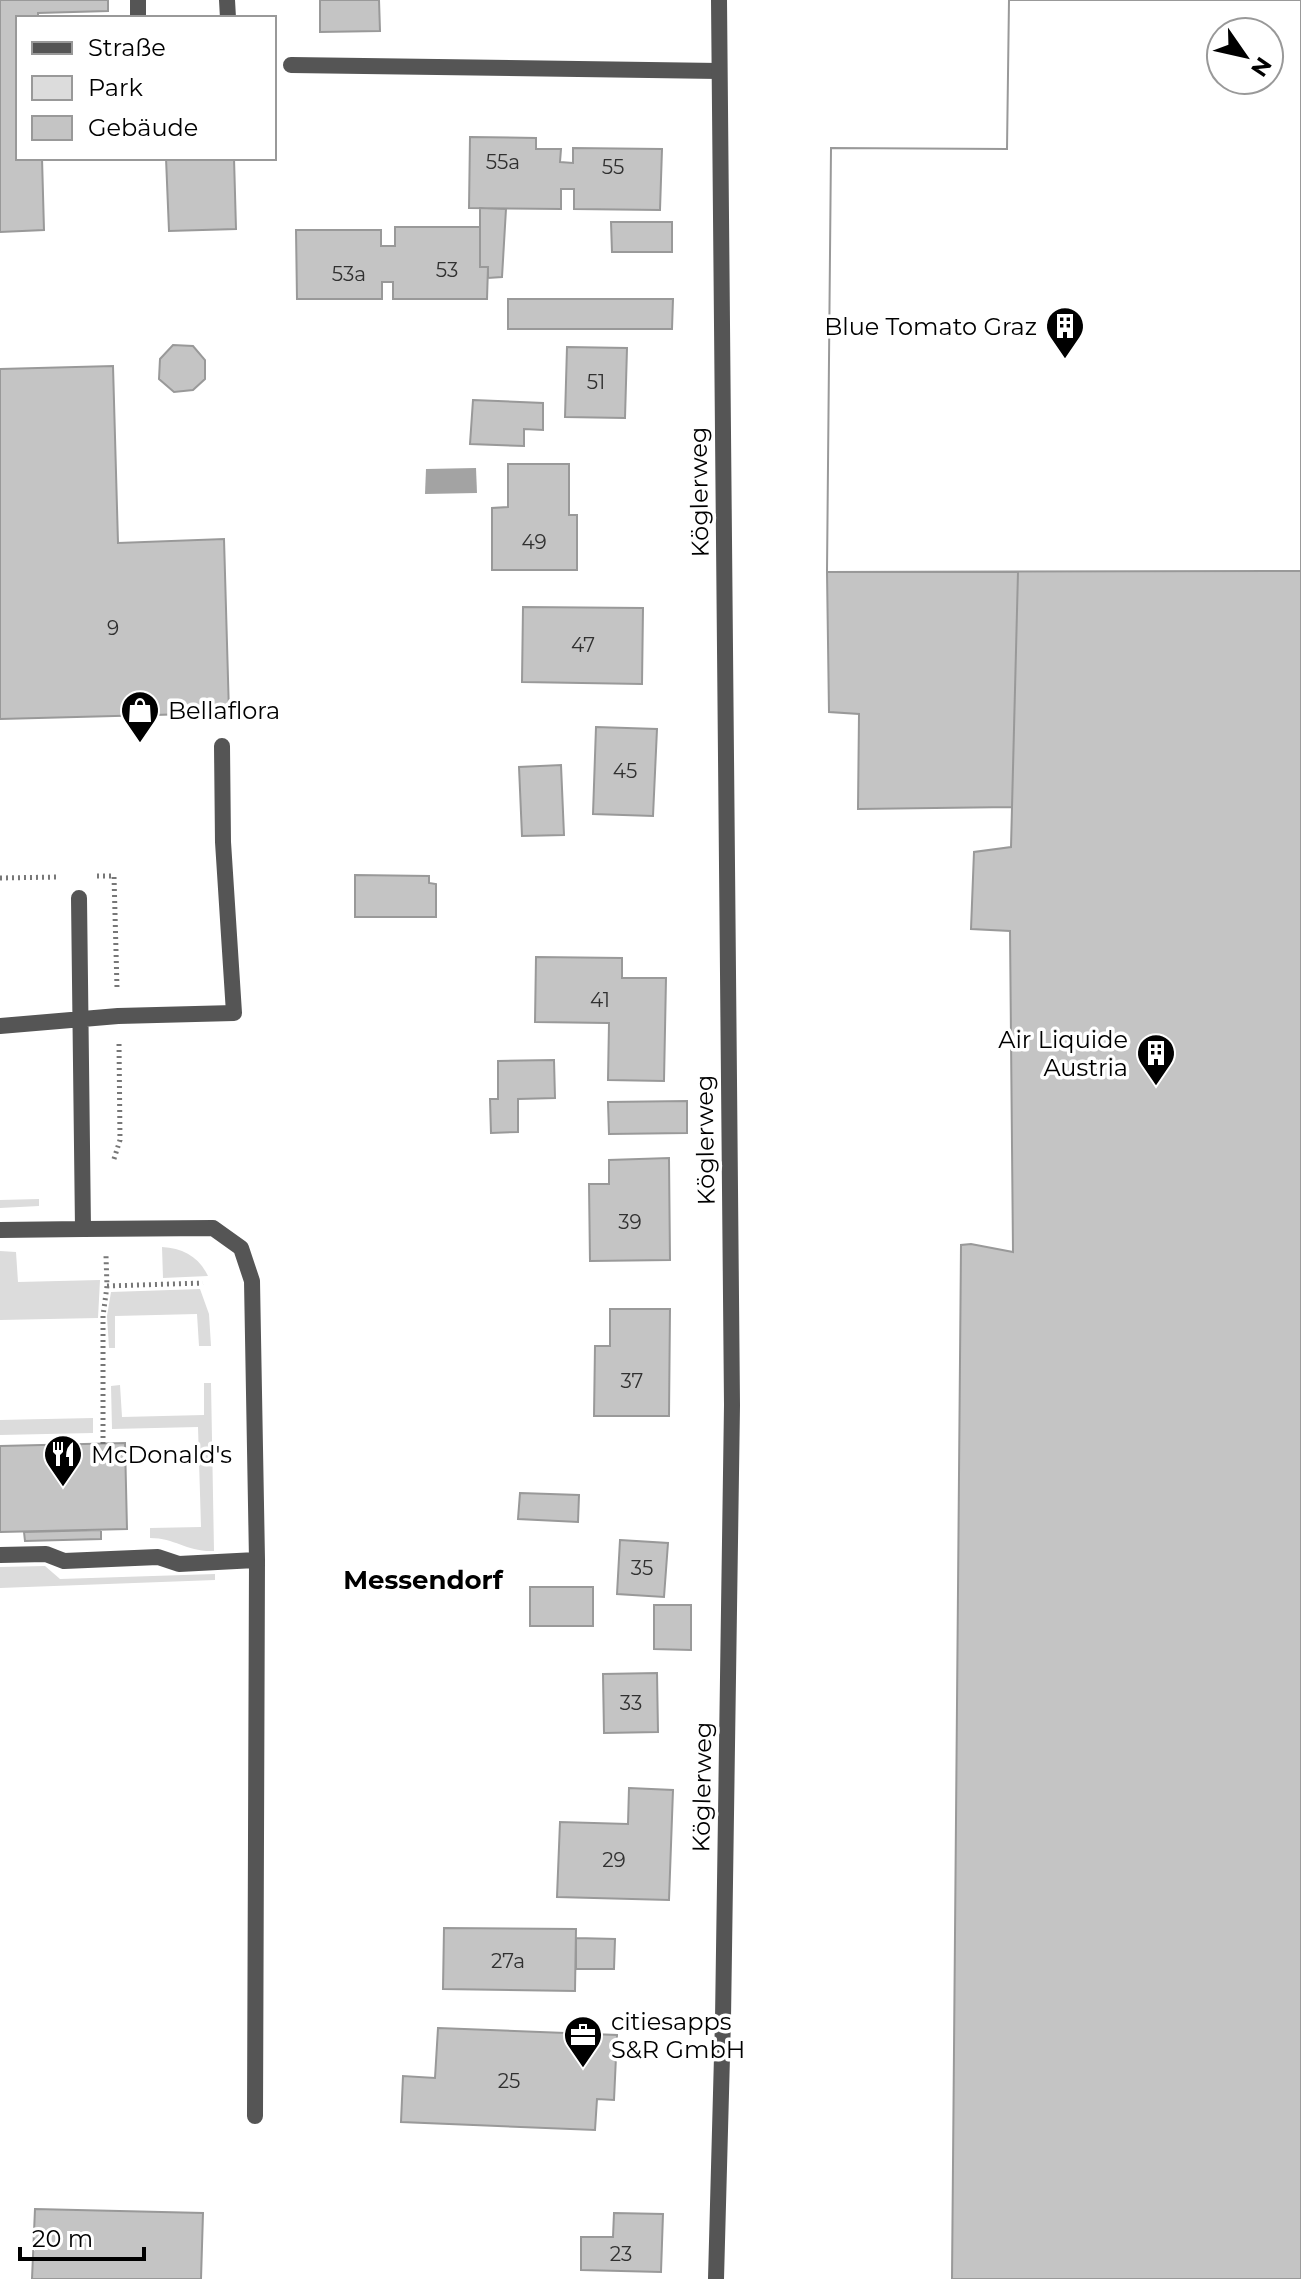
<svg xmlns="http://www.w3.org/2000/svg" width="1301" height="2279" viewBox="0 0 1301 2279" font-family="Montserrat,sans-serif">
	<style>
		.green { fill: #dcdcdc }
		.water { fill: #a3a3a3 }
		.building { fill: #c4c4c4; stroke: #999; stroke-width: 2; fill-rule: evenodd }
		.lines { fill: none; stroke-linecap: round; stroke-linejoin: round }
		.path { stroke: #777; stroke-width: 5; stroke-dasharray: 2 4; stroke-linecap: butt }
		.lane { stroke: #555; stroke-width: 16 }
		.street { stroke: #555; stroke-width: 16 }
		.labels { text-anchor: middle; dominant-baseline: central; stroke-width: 7; stroke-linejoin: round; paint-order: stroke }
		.number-label { font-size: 20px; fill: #313131 }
		.poi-label { font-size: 24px; fill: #000; stroke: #fff; text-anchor: start }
		.street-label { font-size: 24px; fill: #000; stroke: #fff }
		.neighbourhood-label { font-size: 26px; font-weight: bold; fill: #000; stroke: #fff }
	</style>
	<rect width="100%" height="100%" fill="#fff"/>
	<path class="green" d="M 39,1199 L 39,1206 L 0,1208 L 0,1200 Z
		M 162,1247 C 183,1248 199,1257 208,1276 L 163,1278 Z
		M 0,1251 L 16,1252 L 18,1282 L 100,1280 L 98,1318 L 0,1320 Z
		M 200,1289 L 209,1314 L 211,1346 L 199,1346 L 197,1314 L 115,1316 L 115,1348 L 109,1348 L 107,1316 L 111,1292 Z
		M 204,1383 L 211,1383 L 214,1551 C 186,1552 176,1538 150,1538 L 150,1528 L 201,1527 L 198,1427 L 112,1429 L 111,1386 L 120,1385 L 122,1417 L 204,1415 Z
		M 93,1418 L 93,1433 L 0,1435 L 0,1420 Z
		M 45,1566 L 60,1579 L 215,1574 L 215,1580 L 0,1588 L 0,1567 Z"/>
	<path class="water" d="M 476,468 L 477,493 L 425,494 L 426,469 Z"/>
	<path class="building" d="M 0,0 L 108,0 L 108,11 L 38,13 L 38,18 L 18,18 L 18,158 L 42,158 L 44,230 L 0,232 Z
		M 320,0 L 379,0 L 380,31 L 320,32 Z
		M 1009,0 L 1301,0 L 1301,2279 L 952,2279 L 961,1245 L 971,1244 L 1013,1252 L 1010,931 L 971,929 L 974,852 L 1011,847 L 1018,572 L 827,572 L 831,148 L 1007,149 ZM 1221,32 L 1269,32 L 1269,80 L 1221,80 Z
		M 1009,0 L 1301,0 L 1301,571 L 827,572 L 831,148 L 1007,149 ZM 1221,32 L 1269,32 L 1269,80 L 1221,80 Z
		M 470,137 L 536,138 L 536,149 L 561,149 L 560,162 L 573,163 L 573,148 L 662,149 L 660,210 L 574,209 L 574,189 L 561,189 L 561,209 L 469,208 Z
		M 166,158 L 234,158 L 236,229 L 169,231 Z
		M 480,208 L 506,209 L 502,277 L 488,278 L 488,267 L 480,267 Z
		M 611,222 L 672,222 L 672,252 L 612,252 Z
		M 395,227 L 480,227 L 480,267 L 488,267 L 487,299 L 393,299 L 393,282 L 382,282 L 382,299 L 297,299 L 296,230 L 381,230 L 381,246 L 395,246 Z
		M 508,299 L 673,299 L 672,329 L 508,329 Z
		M 173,345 L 193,346 L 205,360 L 205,379 L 193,390 L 174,392 L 159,379 L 160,359 Z
		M 567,347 L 627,348 L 625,418 L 565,417 Z
		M 113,366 L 118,543 L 224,539 L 229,713 L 0,719 L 0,369 Z
		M 473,400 L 543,403 L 543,430 L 524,429 L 524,446 L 470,444 Z
		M 508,464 L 569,464 L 569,515 L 577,515 L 577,570 L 492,570 L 492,508 L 508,507 Z
		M 827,572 L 1018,572 L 1012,807 L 858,809 L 859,714 L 829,712 Z
		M 523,607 L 643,608 L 642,684 L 522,682 Z
		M 596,727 L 657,729 L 653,816 L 593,814 Z
		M 561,765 L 564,835 L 522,836 L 519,767 Z
		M 355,875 L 429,876 L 429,883 L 436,884 L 436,917 L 355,917 Z
		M 536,957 L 622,958 L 622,978 L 666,978 L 664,1081 L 608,1080 L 609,1023 L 535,1022 Z
		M 554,1060 L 555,1098 L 518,1099 L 518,1132 L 491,1133 L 490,1099 L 498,1099 L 498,1061 Z
		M 687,1101 L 687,1133 L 609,1134 L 608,1102 Z
		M 669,1158 L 670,1260 L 590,1261 L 589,1184 L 609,1184 L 609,1160 Z
		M 610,1309 L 670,1309 L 669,1416 L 594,1416 L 595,1346 L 610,1346 Z
		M 125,1443 L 127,1529 L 0,1532 L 0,1446 Z
		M 520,1493 L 579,1495 L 578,1522 L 518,1519 Z
		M 101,1530 L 101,1539 L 25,1541 L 24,1532 Z
		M 620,1540 L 668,1543 L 664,1597 L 617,1594 Z
		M 530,1587 L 593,1587 L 593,1626 L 530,1626 Z
		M 654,1605 L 691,1605 L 691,1650 L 654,1649 Z
		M 657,1673 L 658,1732 L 604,1733 L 603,1674 Z
		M 629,1788 L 673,1790 L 669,1900 L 557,1897 L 560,1822 L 628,1824 Z
		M 444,1928 L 576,1929 L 575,1991 L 443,1989 Z
		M 576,1938 L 615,1939 L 614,1969 L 576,1969 Z
		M 438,2028 L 617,2035 L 614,2100 L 597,2099 L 595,2130 L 401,2122 L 403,2076 L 435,2078 Z
		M 35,2209 L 203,2213 L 201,2279 L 32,2279 Z
		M 614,2213 L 663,2214 L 661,2272 L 581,2270 L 581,2237 L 613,2237 Z"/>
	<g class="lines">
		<path class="path" d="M 97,876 L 114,876 L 117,988
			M 0,878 L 59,877
			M 114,1159 L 120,1140 L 119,1042
			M 107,1286 L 203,1283
			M 103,1444 L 103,1316 L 107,1286 L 106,1256"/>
		<path class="lane" d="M 138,0 L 138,18
			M 227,0 L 228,18
			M 291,65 L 719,71
			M 79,898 L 83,1229 L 213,1228 L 241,1248 L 252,1281 L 257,1560 L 255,2116
			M 0,1026 L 118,1016 L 234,1013 L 223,842 L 222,746
			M 0,1230 L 83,1229
			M 0,1555 L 46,1554 L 64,1561 L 158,1557 L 179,1564 L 257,1560"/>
		<path class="street" d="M 716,2279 L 723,2019 L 732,1405 L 719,0"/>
	</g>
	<defs>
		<g id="building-pin" transform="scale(2)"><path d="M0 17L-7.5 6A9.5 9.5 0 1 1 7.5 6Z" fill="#000" stroke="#fff"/><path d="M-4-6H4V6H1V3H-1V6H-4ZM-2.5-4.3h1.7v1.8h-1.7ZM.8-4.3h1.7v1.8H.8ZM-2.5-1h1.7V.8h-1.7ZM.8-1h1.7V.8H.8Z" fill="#fff"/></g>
		<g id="shop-pin" transform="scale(2)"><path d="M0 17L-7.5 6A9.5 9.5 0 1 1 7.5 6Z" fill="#000" stroke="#fff"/><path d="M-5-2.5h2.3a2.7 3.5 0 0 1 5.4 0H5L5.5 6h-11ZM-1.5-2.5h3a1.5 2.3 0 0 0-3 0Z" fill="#fff"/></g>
		<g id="restaurant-pin" transform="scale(2)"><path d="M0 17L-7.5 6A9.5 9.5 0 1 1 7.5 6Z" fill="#000" stroke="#fff"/><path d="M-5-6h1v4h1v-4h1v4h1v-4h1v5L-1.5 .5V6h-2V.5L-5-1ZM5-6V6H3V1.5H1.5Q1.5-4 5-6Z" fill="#fff"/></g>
		<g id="office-pin" transform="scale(2)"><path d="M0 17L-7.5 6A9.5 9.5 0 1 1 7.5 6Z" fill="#000" stroke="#fff"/><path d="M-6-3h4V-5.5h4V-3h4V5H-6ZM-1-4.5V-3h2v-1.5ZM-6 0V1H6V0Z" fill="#fff"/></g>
	</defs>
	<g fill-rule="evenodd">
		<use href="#building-pin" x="1065" y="326"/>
		<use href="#shop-pin" x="140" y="710"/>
		<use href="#building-pin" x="1156" y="1053"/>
		<use href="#restaurant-pin" x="63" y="1454"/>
		<use href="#office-pin" x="583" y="2035"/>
	</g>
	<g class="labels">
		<g class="number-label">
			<text x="503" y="162">55a</text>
			<text x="613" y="167">55</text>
			<text x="447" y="270">53</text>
			<text x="349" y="274">53a</text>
			<text x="596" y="382">51</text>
			<text x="534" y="542">49</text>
			<text x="113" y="628">9</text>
			<text x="583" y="645">47</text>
			<text x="625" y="771">45</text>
			<text x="600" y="1000">41</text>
			<text x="630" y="1222">39</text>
			<text x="632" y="1381">37</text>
			<text x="642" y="1568">35</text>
			<text x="631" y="1703">33</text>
			<text x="614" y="1860">29</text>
			<text x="508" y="1961">27a</text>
			<text x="509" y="2081">25</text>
			<text x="621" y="2254">23</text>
		</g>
		<g class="poi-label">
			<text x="1037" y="326" text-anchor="end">Blue Tomato Graz</text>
			<text x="168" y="710">Bellaflora</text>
			<text x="1128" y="1039" text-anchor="end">Air Liquide<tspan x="1128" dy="28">Austria</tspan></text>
			<text x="91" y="1454">McDonald's</text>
			<text x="611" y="2021">citiesapps<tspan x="611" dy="28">S&amp;R GmbH</tspan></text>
		</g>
		<g class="street-label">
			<text transform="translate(699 492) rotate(-91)">Köglerweg</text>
			<text transform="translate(705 1140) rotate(-91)">Köglerweg</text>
			<text transform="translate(702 1787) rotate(-89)">Köglerweg</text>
		</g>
		<g class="neighbourhood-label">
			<text x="423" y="1580">Messendorf</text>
		</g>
	</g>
	<rect x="16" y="16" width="260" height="144" fill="#ffffff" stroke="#999999" stroke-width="2"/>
	<rect x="32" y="42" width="40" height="12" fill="#555555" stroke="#999999" stroke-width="2"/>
	<text x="88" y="56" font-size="24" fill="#000000">Straße</text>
	<rect x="32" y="76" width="40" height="24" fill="#dcdcdc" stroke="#999999" stroke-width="2"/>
	<text x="88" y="96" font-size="24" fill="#000000">Park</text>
	<rect x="32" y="116" width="40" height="24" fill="#c4c4c4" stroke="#999999" stroke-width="2"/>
	<text x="88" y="136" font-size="24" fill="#000000">Gebäude</text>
	<g transform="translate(1245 56) rotate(124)"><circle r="38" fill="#ffffff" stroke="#999999" stroke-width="2"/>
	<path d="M0-6L14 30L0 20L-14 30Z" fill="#000000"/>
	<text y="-12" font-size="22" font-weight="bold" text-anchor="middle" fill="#000000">N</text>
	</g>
	<path d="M20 2247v12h124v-12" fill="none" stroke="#000000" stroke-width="4"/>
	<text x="32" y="2247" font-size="24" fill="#000000" stroke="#ffffff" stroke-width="6" paint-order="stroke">20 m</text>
</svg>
